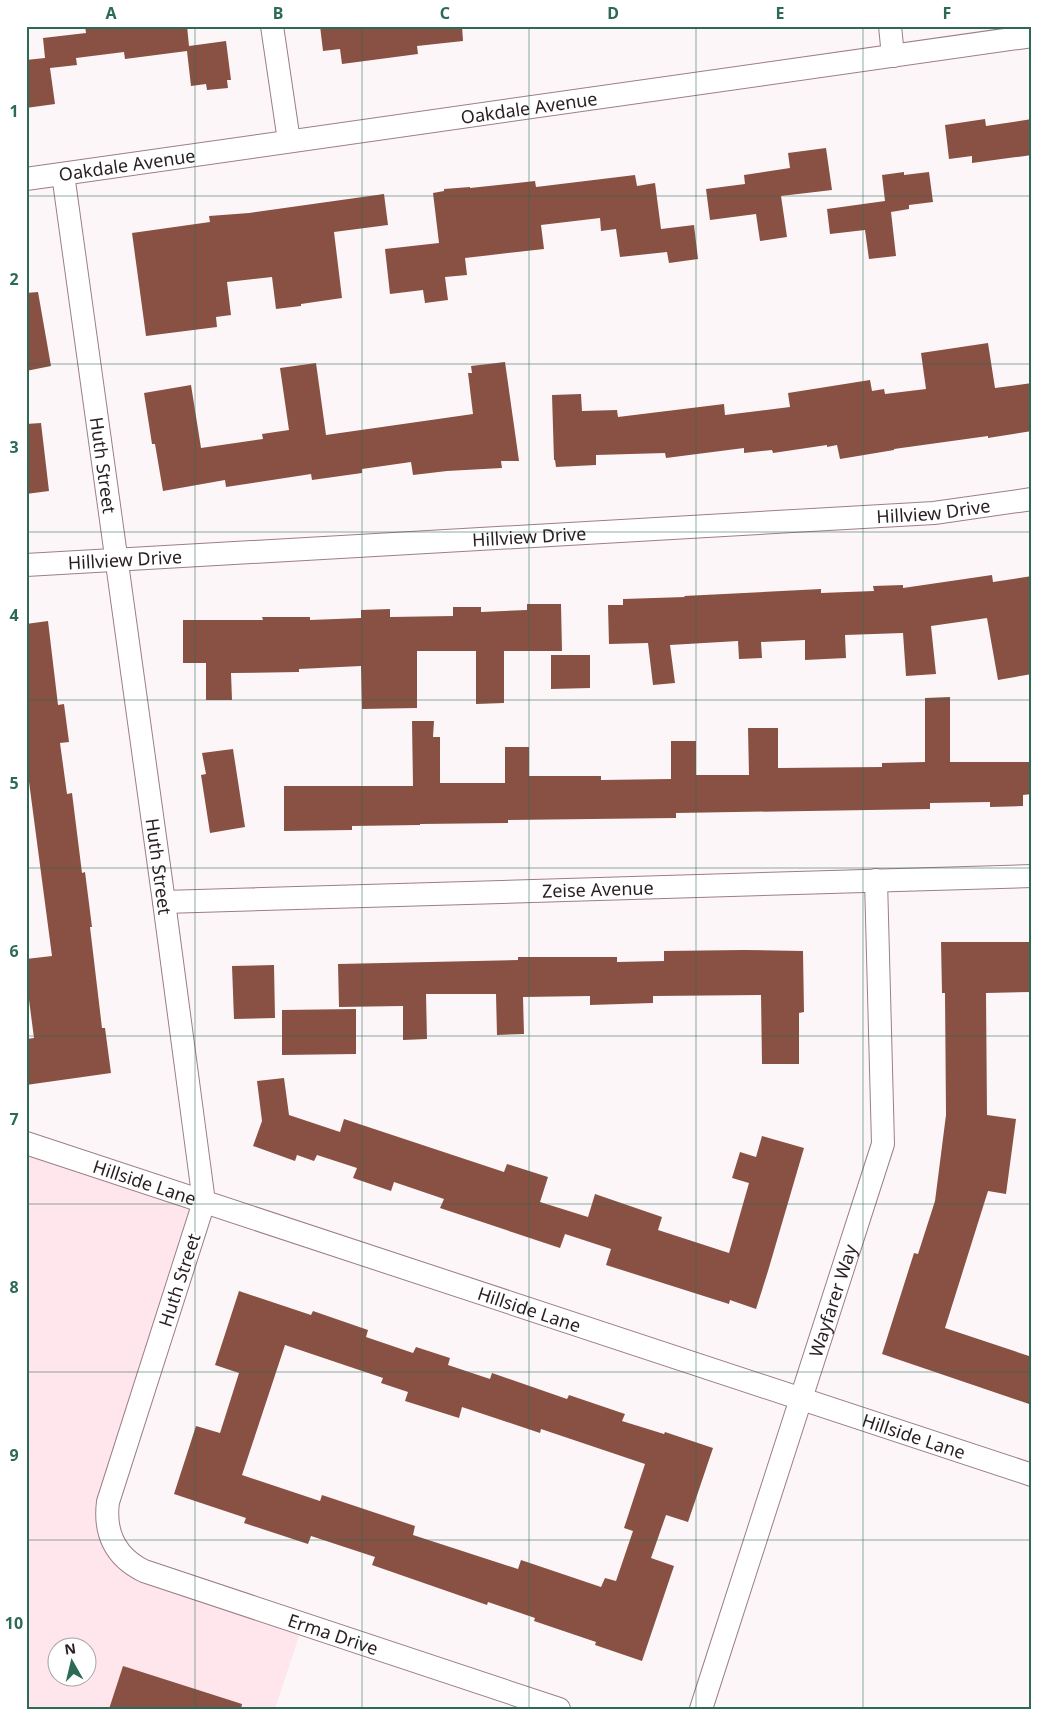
<svg xmlns="http://www.w3.org/2000/svg" width="1058" height="1735" viewBox="0 0 1058 1735" font-family="'Noto Sans',sans-serif">
	<style>
		.built { fill: #ffe6ec; fill-rule: evenodd }
		.building { fill: #895143; fill-rule: evenodd }
		.lines { fill: none; stroke-linecap: round; stroke-linejoin: round }
		.street-casing { stroke: #9c7e86; stroke-width: 24 }
		.street { stroke: #fff; stroke-width: 22 }
		.grid { fill: none; stroke: #2d6a56; stroke-width: 1; stroke-opacity: 0.55 }
		.labels { text-anchor: middle; dominant-baseline: central; stroke-width: 5; stroke-linejoin: round; paint-order: stroke }
		.street-label { font-size: 18px; fill: #291e21; stroke: #fff }
		.neatline { fill: none; stroke: #2d6a56; stroke-width: 2 }
		.grid-label { font-size: 16px; text-anchor: middle; font-weight: bold; fill: #2d6a56 }
	</style>
	<rect width="100%" height="100%" fill="#fdf6f8"/>
	<path class="built" d="M 26,1143 L 204,1202 L 108,1502 L 121,1556 L 303,1624 L 275,1709 L 26,1709 ZM 58,1648 L 88,1648 L 88,1678 L 58,1678 Z"/>
	<path class="building" d="M 85,26 L 187,26 L 189,46 L 226,41 L 231,80 L 227,80 L 228,88 L 207,90 L 206,84 L 191,86 L 187,51 L 125,59 L 124,52 L 76,58 L 77,65 L 50,68 L 55,104 L 26,108 L 26,60 L 45,58 L 43,38 L 86,33 Z
		M 320,26 L 462,26 L 463,41 L 417,46 L 418,54 L 342,64 L 340,49 L 323,51 Z
		M 985,119 L 986,126 L 1032,119 L 1032,155 L 972,163 L 972,156 L 949,159 L 945,125 Z
		M 826,148 L 832,190 L 781,196 L 787,237 L 760,241 L 756,214 L 710,220 L 706,189 L 745,184 L 744,175 L 790,168 L 788,153 Z
		M 904,172 L 904,175 L 929,172 L 933,202 L 909,205 L 909,209 L 891,212 L 896,256 L 869,259 L 865,230 L 830,234 L 827,209 L 885,201 L 882,175 Z
		M 635,175 L 637,186 L 655,183 L 661,229 L 694,225 L 698,259 L 669,263 L 667,252 L 620,257 L 616,229 L 601,231 L 600,218 L 541,225 L 544,249 L 465,258 L 467,275 L 445,277 L 448,300 L 425,303 L 423,290 L 390,294 L 385,249 L 439,243 L 433,193 L 444,191 L 444,189 L 470,187 L 470,188 L 535,181 L 536,187 Z
		M 384,194 L 388,225 L 334,232 L 342,298 L 301,304 L 301,306 L 276,309 L 272,277 L 227,282 L 231,315 L 216,317 L 217,327 L 146,336 L 132,233 L 210,222 L 209,216 L 249,213 Z
		M 38,292 L 51,366 L 26,371 L 26,293 Z
		M 988,343 L 995,388 L 1032,383 L 1032,431 L 988,438 L 988,436 L 894,449 L 894,450 L 840,459 L 837,445 L 827,447 L 827,445 L 773,453 L 772,450 L 744,453 L 744,448 L 666,458 L 665,453 L 596,455 L 596,465 L 556,467 L 555,460 L 554,460 L 552,395 L 581,394 L 582,411 L 617,410 L 618,417 L 724,404 L 725,415 L 790,407 L 788,393 L 870,380 L 872,391 L 884,389 L 885,394 L 926,389 L 921,353 Z
		M 505,362 L 519,461 L 501,461 L 502,468 L 447,471 L 413,475 L 411,462 L 362,469 L 362,473 L 312,480 L 311,474 L 226,487 L 225,480 L 163,491 L 155,444 L 152,444 L 144,393 L 191,385 L 201,448 L 263,439 L 262,434 L 289,430 L 280,368 L 316,363 L 326,435 L 473,414 L 468,373 L 472,373 L 471,366 Z
		M 41,423 L 49,491 L 26,494 L 26,424 Z
		M 992,575 L 993,582 L 1032,576 L 1032,674 L 998,680 L 987,618 L 931,626 L 936,674 L 906,676 L 903,633 L 845,635 L 846,658 L 805,660 L 805,640 L 761,642 L 762,658 L 739,659 L 738,641 L 670,645 L 675,683 L 653,685 L 648,643 L 609,644 L 608,605 L 623,605 L 623,599 L 685,597 L 684,596 L 821,589 L 821,593 L 874,591 L 873,586 L 903,585 L 903,588 Z
		M 527,604 L 561,604 L 562,651 L 504,651 L 504,703 L 476,704 L 476,651 L 417,651 L 417,708 L 362,709 L 361,666 L 299,669 L 299,672 L 231,673 L 232,700 L 206,700 L 206,663 L 183,663 L 183,620 L 263,620 L 262,617 L 310,617 L 310,620 L 361,618 L 361,610 L 390,609 L 390,617 L 453,616 L 453,607 L 481,607 L 481,612 L 527,610 Z
		M 48,621 L 58,705 L 64,704 L 69,742 L 60,743 L 67,794 L 72,793 L 82,873 L 85,872 L 92,927 L 90,927 L 102,1028 L 105,1028 L 111,1073 L 26,1085 L 26,1039 L 34,1038 L 26,977 L 26,959 L 52,956 L 26,759 L 26,624 Z
		M 551,655 L 590,655 L 590,688 L 551,689 Z
		M 950,697 L 950,762 L 1032,762 L 1032,794 L 1023,795 L 1023,806 L 990,807 L 990,802 L 930,803 L 930,809 L 676,813 L 676,818 L 508,820 L 508,823 L 420,824 L 420,825 L 352,826 L 352,830 L 284,831 L 284,786 L 413,786 L 412,721 L 434,721 L 433,737 L 440,737 L 440,783 L 505,783 L 505,747 L 529,747 L 529,776 L 601,776 L 601,780 L 671,779 L 671,741 L 696,741 L 696,775 L 749,775 L 748,728 L 778,728 L 778,768 L 882,767 L 882,763 L 925,762 L 925,698 Z
		M 233,749 L 245,827 L 210,833 L 201,775 L 206,774 L 202,753 Z
		M 941,942 L 1032,942 L 1032,992 L 986,993 L 987,1115 L 1016,1119 L 1006,1194 L 988,1191 L 945,1328 L 1032,1357 L 1032,1405 L 882,1354 L 914,1253 L 918,1254 L 935,1201 L 946,1115 L 945,993 L 942,993 Z
		M 744,950 L 803,951 L 804,1012 L 799,1013 L 799,1064 L 762,1064 L 761,995 L 653,996 L 653,1003 L 590,1005 L 590,996 L 523,997 L 524,1034 L 497,1035 L 496,994 L 426,994 L 427,1039 L 403,1040 L 403,1006 L 339,1007 L 338,964 L 518,960 L 518,957 L 617,957 L 617,962 L 664,961 L 664,951 Z
		M 274,965 L 275,1018 L 234,1019 L 232,966 Z
		M 356,1009 L 356,1054 L 282,1055 L 282,1010 Z
		M 284,1078 L 289,1115 L 340,1132 L 344,1119 L 504,1172 L 507,1164 L 548,1177 L 540,1202 L 588,1217 L 595,1194 L 662,1217 L 658,1230 L 729,1253 L 749,1183 L 732,1178 L 740,1152 L 756,1157 L 762,1136 L 804,1148 L 768,1271 L 756,1309 L 730,1300 L 729,1304 L 606,1265 L 611,1249 L 565,1234 L 560,1248 L 440,1208 L 444,1199 L 394,1182 L 391,1191 L 353,1178 L 357,1168 L 317,1155 L 314,1161 L 297,1155 L 295,1161 L 253,1146 L 262,1121 L 257,1081 Z
		M 239,1291 L 311,1315 L 313,1311 L 368,1330 L 366,1337 L 413,1353 L 416,1347 L 450,1358 L 448,1365 L 490,1379 L 492,1373 L 567,1399 L 569,1395 L 625,1414 L 622,1421 L 664,1434 L 665,1432 L 713,1448 L 688,1522 L 666,1515 L 651,1558 L 674,1566 L 642,1661 L 595,1645 L 596,1642 L 534,1621 L 535,1618 L 488,1602 L 487,1605 L 372,1565 L 375,1557 L 311,1536 L 308,1544 L 244,1523 L 246,1518 L 174,1494 L 196,1426 L 220,1433 L 239,1373 L 215,1365 ZM 285,1345 L 383,1378 L 381,1383 L 408,1392 L 405,1401 L 459,1418 L 462,1407 L 540,1433 L 541,1429 L 645,1464 L 624,1528 L 633,1531 L 616,1581 L 605,1578 L 601,1587 L 521,1560 L 518,1569 L 413,1535 L 415,1526 L 322,1495 L 320,1501 L 242,1475 Z
		M 123,1666 L 242,1704 L 241,1709 L 109,1709 Z"/>
	<g class="lines">
		<g class="street-casing">
			<g id="street">
				<path d="M 272,26 L 289,141"/>
				<path d="M 890,26 L 893,56"/>
				<path id="s1" d="M 63,174 L 164,902 L 204,1202 L 108,1502 C 104,1533 115,1557 144,1571 L 559,1709"/>
				<path id="s2" d="M 26,179 L 1032,36"/>
				<path id="s3" d="M 26,565 L 934,513 L 1032,499"/>
				<path id="s4" d="M 164,902 L 1032,876"/>
				<path id="s5" d="M 26,1143 L 1032,1475"/>
				<path id="s6" d="M 701,1709 L 883,1144 L 876,880"/>
			</g>
		</g>
		<use href="#street" class="street"/>
	</g>
	<path class="grid" d="M 195,26 L 195,1709M 362,26 L 362,1709M 529,26 L 529,1709M 696,26 L 696,1709M 863,26 L 863,1709M 26,196 L 1032,196M 26,364 L 1032,364M 26,532 L 1032,532M 26,700 L 1032,700M 26,868 L 1032,868M 26,1036 L 1032,1036M 26,1204 L 1032,1204M 26,1372 L 1032,1372M 26,1540 L 1032,1540"/>
	<g class="labels">
		<g class="street-label">
			<text stroke="none"><textPath href="#s2" startOffset="508">Oakdale Avenue</textPath></text>
			<text stroke="none"><textPath href="#s2" startOffset="102">Oakdale Avenue</textPath></text>
			<text stroke="none"><textPath href="#s1" startOffset="294">Huth Street</textPath></text>
			<text stroke="none"><textPath href="#s3" startOffset="909">Hillview Drive</textPath></text>
			<text stroke="none"><textPath href="#s3" startOffset="504">Hillview Drive</textPath></text>
			<text stroke="none"><textPath href="#s3" startOffset="99">Hillview Drive</textPath></text>
			<text stroke="none"><textPath href="#s1" startOffset="699">Huth Street</textPath></text>
			<text stroke="none"><textPath href="#s4" startOffset="434">Zeise Avenue</textPath></text>
			<text stroke="none"><textPath href="#s5" startOffset="125">Hillside Lane</textPath></text>
			<text transform="translate(179 1280) rotate(-72)">Huth Street</text>
			<text stroke="none"><textPath href="#s6" startOffset="429">Wayfarer Way</textPath></text>
			<text stroke="none"><textPath href="#s5" startOffset="530">Hillside Lane</textPath></text>
			<text stroke="none"><textPath href="#s5" startOffset="935">Hillside Lane</textPath></text>
			<text stroke="none"><textPath href="#s1" startOffset="1636">Erma Drive</textPath></text>
		</g>
	</g>
	<rect width="1058" height="1735" fill="none" stroke="#ffffff" stroke-width="55"/>
	<g transform="translate(72 1662) rotate(352)"><circle r="24" fill="#ffffff" stroke="#a9a5a6"/>
	<path d="M0-4L9 19L0 12L-9 19Z" fill="#2d6a56"/>
	<text y="-8" font-size="14" font-weight="bold" text-anchor="middle" fill="#291e21">N</text>
	</g>
	<rect x="28" y="28" width="1002" height="1680" class="neatline"/>
	<g class="grid-label">
		<text x="111" y="19">A</text>
		<text x="278" y="19">B</text>
		<text x="445" y="19">C</text>
		<text x="613" y="19">D</text>
		<text x="780" y="19">E</text>
		<text x="947" y="19">F</text>
		<text x="14" y="117">1</text>
		<text x="14" y="285">2</text>
		<text x="14" y="453">3</text>
		<text x="14" y="621">4</text>
		<text x="14" y="789">5</text>
		<text x="14" y="957">6</text>
		<text x="14" y="1125">7</text>
		<text x="14" y="1293">8</text>
		<text x="14" y="1461">9</text>
		<text x="14" y="1629">10</text>
	</g>
</svg>
